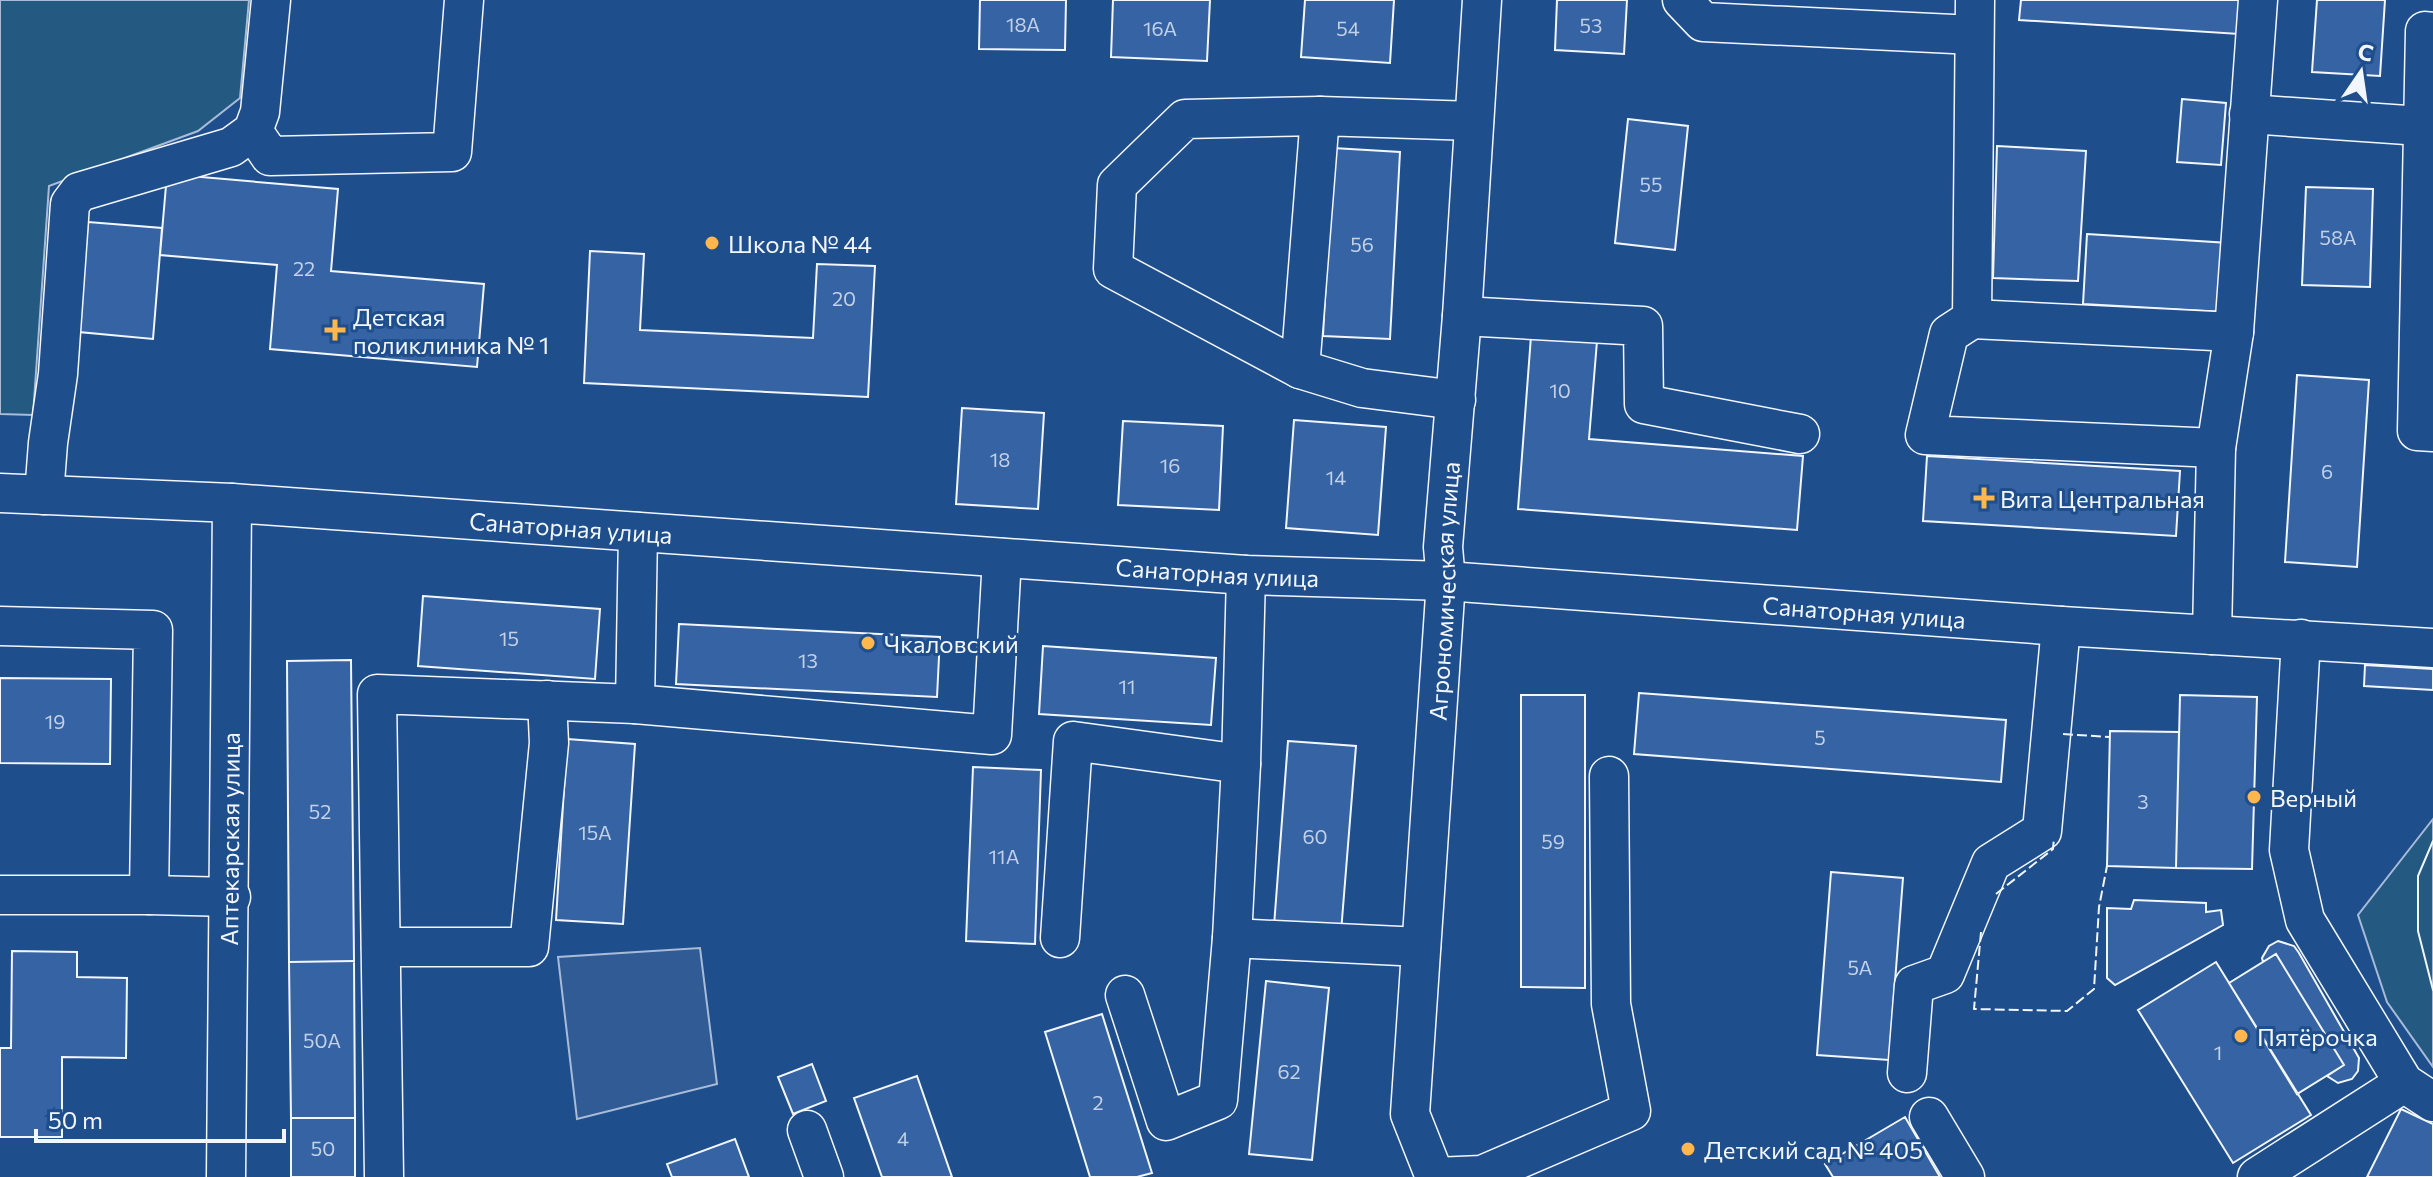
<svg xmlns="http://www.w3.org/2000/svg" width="2433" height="1177" viewBox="0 0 2433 1177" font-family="Commissioner,sans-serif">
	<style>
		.green { fill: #245a82; stroke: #a8bbd7; stroke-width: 2 }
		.parking { fill: #305b95; stroke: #a8bbd7; stroke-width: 2 }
		.building { fill: #3563a3; stroke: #f2f6ff; stroke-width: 2 }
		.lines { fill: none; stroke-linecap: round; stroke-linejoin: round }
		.minor-casing { stroke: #f2f6ff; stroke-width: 41 }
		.minor { stroke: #1f4e8c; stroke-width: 38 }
		.tram { stroke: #f2f6ff; stroke-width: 2 }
		.fence { stroke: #f2f6ff; stroke-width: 2; stroke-dasharray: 10 4; stroke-linecap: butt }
		.poi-dot { fill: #ffb74d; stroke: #1f4e8c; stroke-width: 3 }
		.labels { text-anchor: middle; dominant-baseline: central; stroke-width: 6; stroke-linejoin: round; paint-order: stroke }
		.number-label { font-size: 20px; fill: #c3d1e8 }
		.poi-label { font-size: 24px; fill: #f2f6ff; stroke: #1f4e8c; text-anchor: start }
		.street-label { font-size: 24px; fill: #f2f6ff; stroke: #1f4e8c }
	</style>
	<rect width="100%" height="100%" fill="#1f4e8c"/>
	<path class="green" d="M 0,0 L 249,0 L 240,98 L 198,131 L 49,186 L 33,415 L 0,414 Z
		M 2433,819 L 2433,1067 L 2387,1002 L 2358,915 Z"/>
	<path class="parking" d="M 700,948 L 717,1084 L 577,1119 L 558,957 Z"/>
	<path class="building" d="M 980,0 L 1066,0 L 1065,50 L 979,49 Z
		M 1113,0 L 1210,0 L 1207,61 L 1111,57 Z
		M 1305,0 L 1394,0 L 1390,63 L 1301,57 Z
		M 1557,0 L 1627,0 L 1624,54 L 1555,50 Z
		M 2021,0 L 2241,0 L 2239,34 L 2019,20 Z
		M 2317,0 L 2385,0 L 2380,76 L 2312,72 Z
		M 2182,99 L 2226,103 L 2221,165 L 2177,162 Z
		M 1628,119 L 1688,126 L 1675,250 L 1615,243 Z
		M 1997,146 L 2086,151 L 2078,281 L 1993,278 Z
		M 1333,148 L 1400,152 L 1390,339 L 1323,336 Z
		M 167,174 L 338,189 L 331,271 L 484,284 L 477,367 L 270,349 L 277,265 L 160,255 Z
		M 2306,187 L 2373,189 L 2370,287 L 2302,285 Z
		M 88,222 L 162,228 L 153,339 L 79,332 Z
		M 2087,234 L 2229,243 L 2225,312 L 2083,304 Z
		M 590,251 L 644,254 L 640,330 L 813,338 L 817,264 L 875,266 L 868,397 L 584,383 Z
		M 1531,336 L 1597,341 L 1589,439 L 1803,456 L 1797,530 L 1518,509 Z
		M 2297,375 L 2369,380 L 2357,567 L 2285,562 Z
		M 962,408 L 1044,413 L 1038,509 L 956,504 Z
		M 1294,420 L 1386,427 L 1378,535 L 1286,528 Z
		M 1123,421 L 1223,426 L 1219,510 L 1118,505 Z
		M 1927,456 L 2180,471 L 2176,536 L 1923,521 Z
		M 423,596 L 600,609 L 595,679 L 418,666 Z
		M 679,624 L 940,637 L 937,697 L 676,684 Z
		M 1043,646 L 1216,658 L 1211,725 L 1039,714 Z
		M 351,660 L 354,961 L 289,962 L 287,661 Z
		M 2365,665 L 2433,669 L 2433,690 L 2364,686 Z
		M 0,678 L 111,679 L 110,764 L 0,763 Z
		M 1639,693 L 2006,720 L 2001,782 L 1634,754 Z
		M 1521,695 L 1585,695 L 1585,988 L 1521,987 Z
		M 2180,695 L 2257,697 L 2252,869 L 2176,868 Z
		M 2110,731 L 2179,732 L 2176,868 L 2107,866 Z
		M 567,739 L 635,744 L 623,924 L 556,920 Z
		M 1288,741 L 1356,746 L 1341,932 L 1274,926 Z
		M 973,767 L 1041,770 L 1035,944 L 966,941 Z
		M 1831,872 L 1903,878 L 1889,1060 L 1817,1055 Z
		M 2134,900 L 2206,903 L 2206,912 L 2221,910 L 2223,925 L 2115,985 L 2107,978 L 2107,908 L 2131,909 Z
		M 2278,941 L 2294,946 L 2299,953 L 2359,1058 L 2358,1071 L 2352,1079 L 2338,1083 L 2327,1076 L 2344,1065 L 2276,954 L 2263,962 L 2262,958 L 2269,946 Z
		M 12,951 L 77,952 L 77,977 L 127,978 L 126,1058 L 62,1057 L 62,1137 L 0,1137 L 0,1048 L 11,1048 Z
		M 2276,954 L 2344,1065 L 2297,1094 L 2229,983 Z
		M 354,961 L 355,1118 L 291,1118 L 289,962 Z
		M 2216,962 L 2311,1115 L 2233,1163 L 2138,1010 Z
		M 1266,981 L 1329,988 L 1312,1160 L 1249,1154 Z
		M 1102,1014 L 1152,1173 L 1137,1177 L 1090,1177 L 1045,1032 Z
		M 812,1064 L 826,1101 L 793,1114 L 778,1077 Z
		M 917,1076 L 952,1177 L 882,1177 L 854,1098 Z
		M 2401,1109 L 2433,1124 L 2433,1177 L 2367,1177 Z
		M 1905,1117 L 1940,1177 L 1833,1177 L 1825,1164 Z
		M 291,1118 L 355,1118 L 355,1177 L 291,1177 Z
		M 735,1139 L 749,1177 L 672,1177 L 667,1164 Z"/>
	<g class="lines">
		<g class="minor-casing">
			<g id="minor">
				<path d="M 1682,0 L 1703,22 L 1974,35"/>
				<path d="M 1975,0 L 1972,319 L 1949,334 L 1925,435 L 2216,448"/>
				<path d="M 2433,32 L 2425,31 L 2417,431 L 2433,432"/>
				<path d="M 2249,114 L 2421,126"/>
				<path d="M 253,131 L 270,156 L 452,152 L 464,0"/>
				<path d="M 1462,316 L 1643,326 L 1644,404 L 1800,434"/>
				<path d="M 1972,319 L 2234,332"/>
				<path d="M 1300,369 L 1113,269 L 1117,185 L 1185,119 L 1320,116"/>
				<path d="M 1456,400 L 1362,388 L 1300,369 L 1320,116 L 1474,121"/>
				<path id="s1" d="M 0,493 L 232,503 L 1246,575 L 1446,581 L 2061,626 L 2433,648"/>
				<path d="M 44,495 L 48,443 L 58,374 L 70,204 L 79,192 L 231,147 L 253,131 L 260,112 L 271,0"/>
				<path d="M 638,532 L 635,704 L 992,735 L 1002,558"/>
				<path d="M 0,626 L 153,630 L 149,895 L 0,895"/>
				<path d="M 2212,635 L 2216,448 L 2234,332 L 2258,0"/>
				<path d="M 2301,639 L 2289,850 L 2305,920 L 2404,1083 L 2433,1102"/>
				<path d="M 1241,764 L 1246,575"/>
				<path d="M 149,895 L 231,897"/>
				<path d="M 1060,938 L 1073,741 L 1241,764 L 1232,938 L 1218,1100 L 1166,1121 L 1125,995"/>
				<path d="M 1232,938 L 1421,947"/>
				<path d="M 381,947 L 529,947 L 549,743 L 547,700"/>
				<path d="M 1907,1073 L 1914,985 L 1945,974 L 1991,863 L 2042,831 L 2061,626"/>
				<path d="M 1929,1117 L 1965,1177"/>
				<path d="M 807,1130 L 824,1177"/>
				<path id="s2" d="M 226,1177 L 232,503"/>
				<path d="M 384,1177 L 377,694 L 635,704"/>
				<path id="s3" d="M 1435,1177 L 1410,1114 L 1446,581 L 1443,547 L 1462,316 L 1482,0"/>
				<path d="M 1435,1177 L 1482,1175 L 1631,1111 L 1611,1004 L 1609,776"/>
				<path d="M 2257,1177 L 2404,1083"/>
			</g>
		</g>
		<use href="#minor" class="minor"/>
		<path class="tram" d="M 2433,841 L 2418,876 L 2418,931 L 2433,990"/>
		<path class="fence" d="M 2063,734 L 2110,737
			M 1996,894 L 2053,849 L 2054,838
			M 1981,932 L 1974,1009 L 2067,1011 L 2094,989 L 2099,907 L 2107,866"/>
	</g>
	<g class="poi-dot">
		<circle cx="712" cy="243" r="8"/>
		<path d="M331 318h8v8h8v8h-8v8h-8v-8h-8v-8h8z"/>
		<path d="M1980 486h8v8h8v8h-8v8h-8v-8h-8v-8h8z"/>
		<circle cx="868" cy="643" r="8"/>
		<circle cx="2254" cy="797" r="8"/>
		<circle cx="2241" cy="1036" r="8"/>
		<circle cx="1688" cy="1149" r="8"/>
	</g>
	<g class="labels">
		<g class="number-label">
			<text x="1023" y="24">18А</text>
			<text x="1591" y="25">53</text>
			<text x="1160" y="28">16А</text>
			<text x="1348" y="28">54</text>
			<text x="1651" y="184">55</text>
			<text x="2338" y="237">58А</text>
			<text x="1362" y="244">56</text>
			<text x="304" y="268">22</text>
			<text x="844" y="298">20</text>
			<text x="1560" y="390">10</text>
			<text x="1000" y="459">18</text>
			<text x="1170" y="465">16</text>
			<text x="2327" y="471">6</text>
			<text x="1336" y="477">14</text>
			<text x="509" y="638">15</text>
			<text x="808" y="660">13</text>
			<text x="1127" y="686">11</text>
			<text x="55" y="721">19</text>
			<text x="1820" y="737">5</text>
			<text x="2143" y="801">3</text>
			<text x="320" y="811">52</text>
			<text x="595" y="832">15А</text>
			<text x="1315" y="836">60</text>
			<text x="1553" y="841">59</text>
			<text x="1004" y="856">11А</text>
			<text x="1860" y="967">5А</text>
			<text x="322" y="1040">50А</text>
			<text x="2218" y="1052">1</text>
			<text x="1289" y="1071">62</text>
			<text x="1098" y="1102">2</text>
			<text x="903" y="1138">4</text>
			<text x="323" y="1148">50</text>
		</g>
		<g class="poi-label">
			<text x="728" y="243">Школа № 44</text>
			<text x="353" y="316">Детская<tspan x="353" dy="28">поликлиника № 1</tspan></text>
			<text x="2000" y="498">Вита Центральная</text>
			<text x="884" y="643">Чкаловский</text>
			<text x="2270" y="797">Верный</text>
			<text x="2257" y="1036">Пятёрочка</text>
			<text x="1704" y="1149">Детский сад № 405</text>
		</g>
		<g class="street-label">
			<text stroke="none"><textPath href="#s1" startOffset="572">Санаторная улица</textPath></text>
			<text stroke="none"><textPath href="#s1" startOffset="1220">Санаторная улица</textPath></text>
			<text stroke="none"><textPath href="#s3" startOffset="592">Агрономическая улица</textPath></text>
			<text stroke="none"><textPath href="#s1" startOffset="1868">Санаторная улица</textPath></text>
			<text stroke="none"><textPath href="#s2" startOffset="338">Аптекарская улица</textPath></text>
		</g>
	</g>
	<g transform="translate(2361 72) rotate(13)" stroke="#1f4e8c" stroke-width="6" paint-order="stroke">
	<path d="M0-6L14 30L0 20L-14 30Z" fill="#f2f6ff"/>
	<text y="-12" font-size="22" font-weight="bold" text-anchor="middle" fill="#f2f6ff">С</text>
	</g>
	<path d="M36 1129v12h248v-12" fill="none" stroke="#f2f6ff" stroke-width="4"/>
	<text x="48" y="1129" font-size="24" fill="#f2f6ff" stroke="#1f4e8c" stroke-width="6" paint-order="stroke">50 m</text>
</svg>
